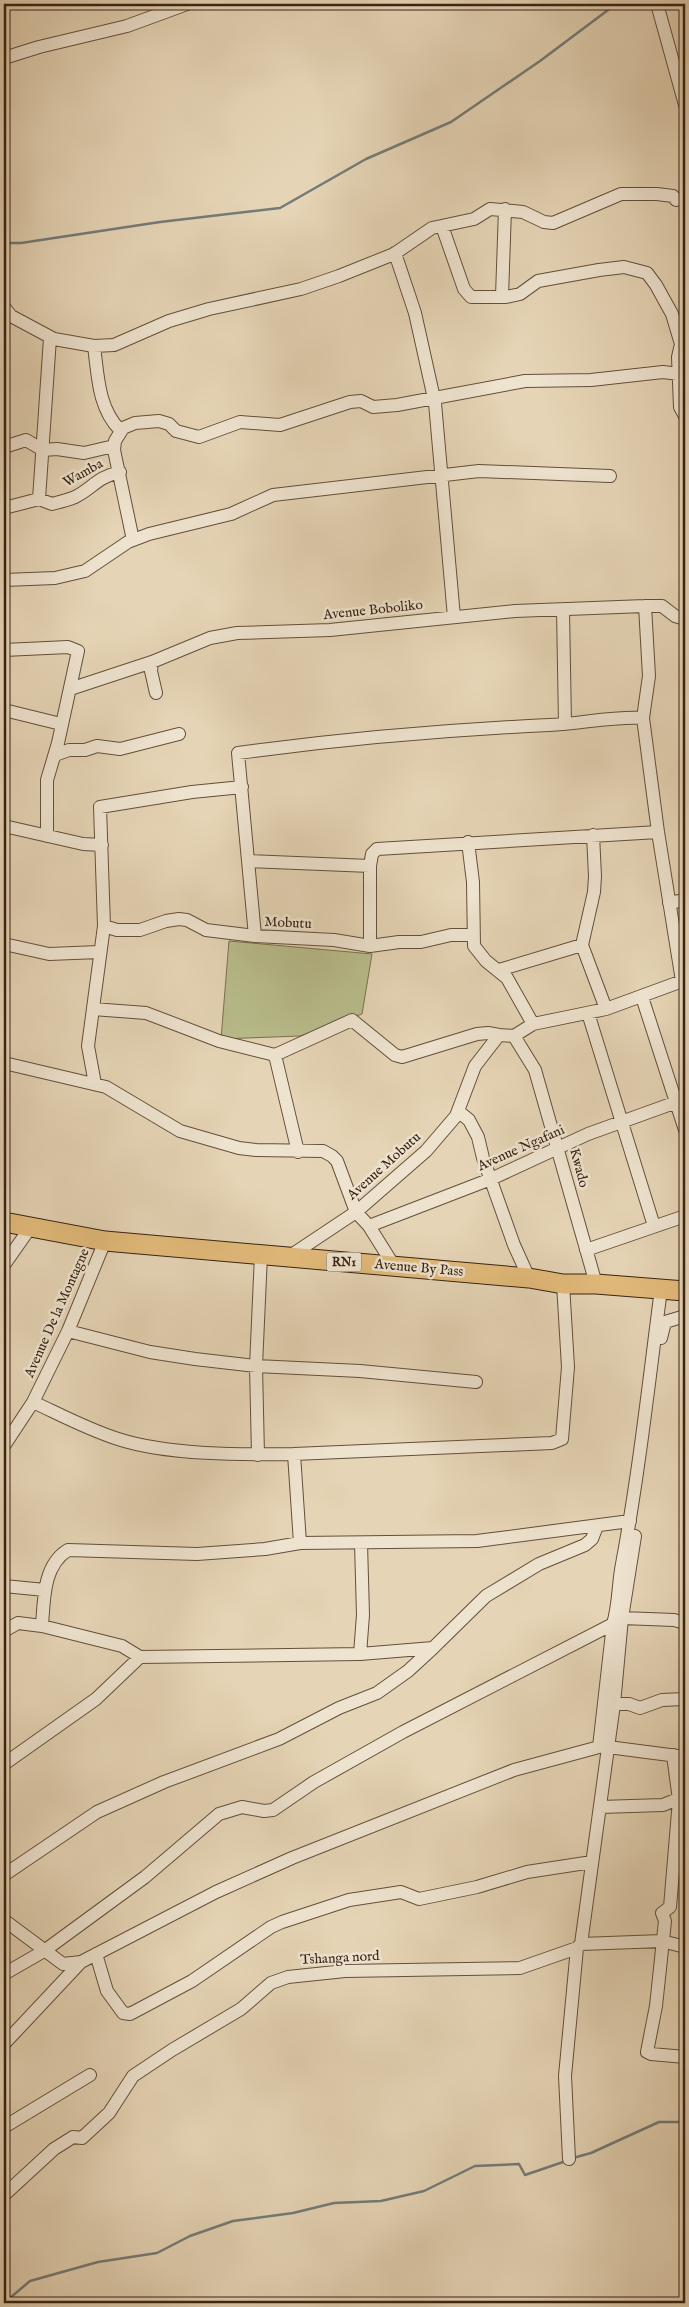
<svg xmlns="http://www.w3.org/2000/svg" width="689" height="2307" viewBox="0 0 689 2307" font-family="'IM FELL English',serif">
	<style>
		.green { fill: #b8bc8b; stroke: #787050 }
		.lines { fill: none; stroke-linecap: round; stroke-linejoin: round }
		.stream { stroke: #747b78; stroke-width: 2.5 }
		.minor-casing { stroke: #634f3c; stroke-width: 14 }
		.highway-casing { stroke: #382314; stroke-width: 21 }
		.minor { stroke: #eee3cf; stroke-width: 12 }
		.highway { stroke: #e2ba7a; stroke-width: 19 }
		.labels { text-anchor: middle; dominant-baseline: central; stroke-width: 5; stroke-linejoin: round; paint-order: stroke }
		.shield { fill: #eee3cf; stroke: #6f5d4c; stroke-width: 1 }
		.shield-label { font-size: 12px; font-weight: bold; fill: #382314 }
		.street-label { font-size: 14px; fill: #382314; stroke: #eee3cf }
	</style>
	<rect width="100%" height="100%" fill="#e5d4b5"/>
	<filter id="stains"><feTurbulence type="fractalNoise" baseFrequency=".004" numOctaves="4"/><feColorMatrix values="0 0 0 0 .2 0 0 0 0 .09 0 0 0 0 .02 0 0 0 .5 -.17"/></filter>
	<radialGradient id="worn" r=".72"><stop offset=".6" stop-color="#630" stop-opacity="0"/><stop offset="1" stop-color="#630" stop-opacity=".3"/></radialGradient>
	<path class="green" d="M 229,941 L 372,954 L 362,1014 L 300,1036 L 221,1039 Z"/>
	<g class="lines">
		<path class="stream" d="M 4,243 L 21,243 L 160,222 L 280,208 L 366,159 L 451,122 L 540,61 L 616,4
			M 573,2158 L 591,2153 L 659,2122 L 685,2122
			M 4,2303 L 30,2281 L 98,2262 L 157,2253 L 190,2236 L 233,2221 L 293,2213 L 334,2203 L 381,2201 L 424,2191 L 475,2166 L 519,2164 L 525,2175 L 566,2161"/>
		<g class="minor-casing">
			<path id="minor" d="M 657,4 L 685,105
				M 4,58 L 39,47 L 127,26 L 187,4
				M 442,226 L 464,289 L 471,297 L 506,297 L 520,294 L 538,281 L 599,270 L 624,267 L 647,273 L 656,285 L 672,314 L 681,344 L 678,357 L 680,407 L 685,416
				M 395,253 L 415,313 L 435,403 L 454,617
				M 502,296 L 505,209
				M 4,307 L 11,316 L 54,339 L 94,346 L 114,345 L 169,321 L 209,309 L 301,289 L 339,276 L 394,254 L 432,228 L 474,219 L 490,209 L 523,212 L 544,222 L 553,223 L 621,194 L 657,194 L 673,196 L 676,200 L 685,198
				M 94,346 C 98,376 98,408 120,430
				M 4,447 L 26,440 L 43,450 L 57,449 L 84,453 L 114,446
				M 39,499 L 50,338
				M 4,508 L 39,499 L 52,504 C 60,502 68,500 75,497 C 93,488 97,477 120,472
				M 133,540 L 114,450 L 115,441 L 123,428 L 135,423 L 159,421 L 169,424 L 176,431 L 199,437 L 240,422 L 280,425 L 350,402 L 361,401 L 373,407 L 397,405 L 525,381 L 591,380 L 663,372 L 679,374
				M 4,580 L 55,578 L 85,571 L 128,542 L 149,534 L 231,514 L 273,495 L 479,471 L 610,476
				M 645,606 L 649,676 L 643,718 L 658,832 L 682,981
				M 563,610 L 565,724
				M 4,650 L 68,647 L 78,651 L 58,743 L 47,780 L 47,836
				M 152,662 L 151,671 L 156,693
				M 70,689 L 152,662 L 210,638 L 237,633 L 330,630 L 515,611 L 645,606 L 662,606 L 675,616 L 685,619
				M 4,710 L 61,724
				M 55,755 L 69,750 L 85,750 L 97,746 L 120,749 L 179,734
				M 4,826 L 83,844 L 102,845
				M 593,835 L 595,876 L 594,892 L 582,945 L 606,1009
				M 468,842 L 473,882 L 474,946 L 486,961 L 507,978 L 533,1024
				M 249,861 L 370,866
				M 669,903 L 685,900
				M 104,926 L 117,930 L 140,930 L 166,921 L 179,919 L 187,920 L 206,930 L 255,936 L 334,940 L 370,946 L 399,942 L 421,942 L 451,935 L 473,935
				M 255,936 L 238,753 C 341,739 444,730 549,725 C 580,724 612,716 643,718
				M 4,944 L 49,954 L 99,952
				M 370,946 L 370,866 L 372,854 L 377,849 L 658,832
				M 499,970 L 582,945
				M 642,997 L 685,1130
				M 93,1009 L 146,1013 L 219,1041 L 275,1055 L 352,1020 L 395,1055 L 402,1057 L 477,1034 L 488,1033 L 499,1035
				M 588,1013 L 654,1226
				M 514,1036 L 535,1070 L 596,1284
				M 275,1055 L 298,1152
				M 4,1063 L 106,1087 L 180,1131 L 239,1148 L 256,1150 L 323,1151 L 332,1156 L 337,1161 L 356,1212 L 369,1226 L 394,1266
				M 95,1084 L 88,1046 L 104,926 L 100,807 L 192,792 L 242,787
				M 458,1111 L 469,1120 L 478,1137 L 483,1158 L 514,1245 L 529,1278
				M 369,1226 L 491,1179 L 588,1134 L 685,1099
				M 586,1250 L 685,1216
				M 287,1258 L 356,1212 L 426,1151 L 456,1116 L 475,1066 L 499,1035 L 514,1036 L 533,1024 L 606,1009 L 685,980
				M 4,1265 L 30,1228
				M 68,1331 L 150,1352 L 195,1359 L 256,1366 L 360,1371 L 476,1382
				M 661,1338 L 665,1322 L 685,1316
				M 33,1402 C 61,1415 89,1430 118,1439 C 167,1455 243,1455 294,1454 L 552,1443 L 562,1439 L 568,1367 L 563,1284
				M 4,1446 L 33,1402 L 68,1331 L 105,1241
				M 294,1454 L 300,1543
				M 258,1455 L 256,1366 L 261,1255
				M 4,1586 L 45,1590
				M 622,1618 L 674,1620 L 685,1623
				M 42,1626 C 44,1600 43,1565 68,1550 L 197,1554 L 265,1549 L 300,1543 L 477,1541 L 630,1521
				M 4,1631 L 18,1623 L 42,1626 L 122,1646 L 140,1657 L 360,1654 L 433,1648 L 486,1596 L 539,1564 L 585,1545 L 592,1539 L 597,1526
				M 360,1654 L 363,1615 L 361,1543
				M 614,1704 L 629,1704 L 640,1708 L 662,1700 L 685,1699
				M 608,1747 L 685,1757
				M 673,1755 L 679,1800 L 670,1907 L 662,1913 L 665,1921 L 661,1959 L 656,2006 L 647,2052 L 651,2054 L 685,2057
				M 4,1764 L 96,1699 L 140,1657
				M 600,1807 L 663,1805 L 685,1796
				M 4,1875 L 97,1812 L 164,1782 L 279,1739 L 339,1708 L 377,1693 L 408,1671 L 433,1648
				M 4,1920 L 63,1964 L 81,1962 L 216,1892 L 292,1858 L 514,1770 L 599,1747 L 613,1624 C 619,1604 618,1584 622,1564 C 639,1473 649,1381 661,1289
				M 581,1944 L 662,1941 L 685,1947
				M 96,1954 L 107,1991 L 123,2013 L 130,2014 L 192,1981 L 271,1927 L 282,1922 L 349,1900 L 401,1892 L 419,1899 L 477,1887 L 527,1872 L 592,1862
				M 4,1974 L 44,1951 L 145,1877 L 219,1814 L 242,1807 L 264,1811 L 273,1810 L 314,1782 L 403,1732 L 613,1624
				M 4,2044 L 81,1962
				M 4,2127 L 90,2075
				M 569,2159 L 565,2076 L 577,1948 L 581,1944 L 614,1704 L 622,1618 L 635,1536
				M 4,2195 L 54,2149 L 73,2137 L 82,2138 L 109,2113 L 133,2076 L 172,2050 L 241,2009 L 271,1983 L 288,1977 L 345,1971 L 520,1968 L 577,1948"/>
		</g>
		<g class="highway-casing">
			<path id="highway" d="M 4,1222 L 105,1241 L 529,1278 L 563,1284 L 596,1284 L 685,1291"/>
		</g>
		<use href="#minor" class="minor"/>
		<use href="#highway" class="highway"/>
	</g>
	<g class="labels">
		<rect class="shield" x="326.5" y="1252.5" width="35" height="19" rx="4"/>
		<g class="shield-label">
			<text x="344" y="1262">RN1</text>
		</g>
		<g class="street-label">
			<text transform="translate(83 473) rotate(-29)">Wamba</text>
			<text transform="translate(373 610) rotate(-6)">Avenue Boboliko</text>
			<text transform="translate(288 923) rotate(3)">Mobutu</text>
			<text transform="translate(521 1148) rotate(-24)">Avenue Ngafani</text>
			<text transform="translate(384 1166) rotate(-42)">Avenue Mobutu</text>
			<text transform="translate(579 1168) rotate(75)">Kwado</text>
			<text transform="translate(419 1268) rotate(5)">Avenue By Pass</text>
			<text transform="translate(57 1313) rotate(-66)">Avenue De la Montagne</text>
			<text transform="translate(340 1958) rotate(-3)">Tshanga nord</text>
		</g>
	</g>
	<rect width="689" height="2307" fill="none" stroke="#e5d4b5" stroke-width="20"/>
	<rect x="5" y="5" width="679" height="2297" fill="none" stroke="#382314" stroke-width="2.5"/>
	<rect x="10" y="10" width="669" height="2287" fill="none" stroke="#382314"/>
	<rect width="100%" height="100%" filter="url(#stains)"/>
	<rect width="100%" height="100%" fill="url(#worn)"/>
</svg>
